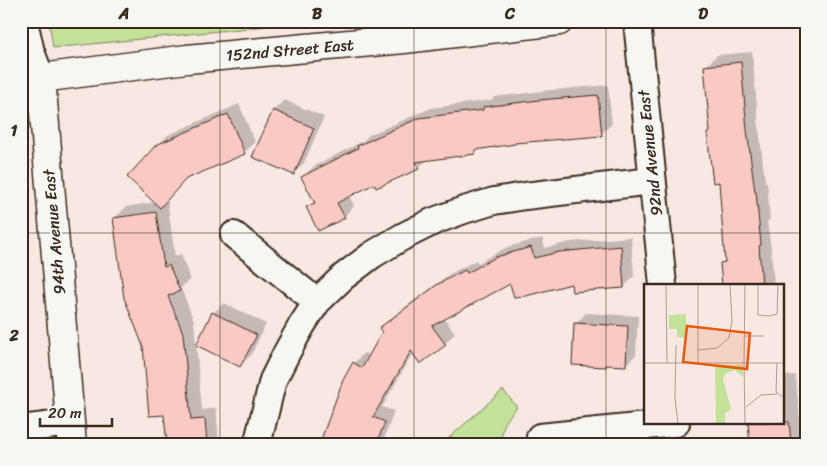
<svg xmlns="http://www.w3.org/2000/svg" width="827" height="466" viewBox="0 0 827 466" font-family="Sriracha,sans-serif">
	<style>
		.green { fill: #c2e199; stroke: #7e865c }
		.shadow { fill: #0003 }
		.building { fill: #f9c9c3; stroke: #3b2a1e }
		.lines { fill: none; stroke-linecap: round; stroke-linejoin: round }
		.minor-casing { stroke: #3b2a1e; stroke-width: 30 }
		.tertiary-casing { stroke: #3b2a1e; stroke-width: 31 }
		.secondary-casing { stroke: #3b2a1e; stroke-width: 31 }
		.minor { stroke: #f6f6f2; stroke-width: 26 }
		.tertiary { stroke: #f6f6f2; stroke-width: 28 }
		.secondary { stroke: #f6f6f2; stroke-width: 28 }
		.grid { fill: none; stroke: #3b2a1e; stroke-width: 1; stroke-opacity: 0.55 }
		.labels { text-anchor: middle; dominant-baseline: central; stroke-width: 4; stroke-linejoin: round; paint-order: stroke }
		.street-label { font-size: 16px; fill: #3b2a1e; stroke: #f6f6f2 }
		.inset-road { fill: none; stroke: #ac9c95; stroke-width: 1 }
		.view { fill: #e8590c; fill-opacity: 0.15; stroke: #e8590c; stroke-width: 2.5 }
		.inset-edge { fill: none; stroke: #3b2a1e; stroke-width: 2.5 }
		.neatline { fill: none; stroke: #3b2a1e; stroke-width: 2 }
		.grid-label { font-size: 16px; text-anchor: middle; font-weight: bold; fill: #3b2a1e }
	</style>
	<rect width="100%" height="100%" fill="#f7e8e4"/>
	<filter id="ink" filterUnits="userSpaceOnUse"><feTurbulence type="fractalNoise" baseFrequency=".02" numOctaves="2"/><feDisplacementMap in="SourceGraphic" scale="10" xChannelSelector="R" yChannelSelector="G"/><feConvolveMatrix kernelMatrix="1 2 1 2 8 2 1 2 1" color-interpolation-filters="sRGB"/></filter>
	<g filter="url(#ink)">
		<path class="green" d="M 49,21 L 317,21 L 53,48 Z
			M 503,390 L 517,407 C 507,419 499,428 503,445 L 441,445 Z"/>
		<path class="shadow" d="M 752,52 L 758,118 L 765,182 L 767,182 L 770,219 L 767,222 L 771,248 L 774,285 L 723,285 L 722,263 L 726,258 L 720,181 L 708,133 L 711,130 L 706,66 L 717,55 Z
			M 608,85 L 612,124 L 601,134 L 516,142 L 480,148 L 475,153 L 427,160 L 418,168 L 374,182 L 349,195 L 354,206 L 344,217 L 308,208 L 315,200 L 303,177 L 313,167 L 363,141 L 369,135 L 431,108 L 492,100 L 494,97 L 551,90 Z
			M 284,100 L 324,117 L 304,163 L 293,174 L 274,110 Z
			M 239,104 L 255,142 L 244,153 L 187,177 L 167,199 L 175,257 L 181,254 L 190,279 L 181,288 L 194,321 L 202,410 L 216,408 L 219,442 L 216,445 L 168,445 L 165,413 L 144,346 L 115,218 L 126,207 L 156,202 L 157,146 L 168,135 Z
			M 631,237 L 634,276 L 624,287 L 572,282 L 511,282 L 444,318 L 455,333 L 445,344 L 421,362 L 413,353 L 382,407 L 394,411 L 383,442 L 380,445 L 323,445 L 354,363 L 364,353 L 370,356 L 384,332 L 381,328 L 391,318 L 450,274 L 476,260 L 478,263 L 507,247 L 542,238 L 545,248 L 570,242 Z
			M 224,303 L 266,324 L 251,355 L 240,366 L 213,313 Z
			M 586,313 L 638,316 L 636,355 L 625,365 L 607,364 L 606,366 L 576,323 Z
			M 783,352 L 785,376 L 795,375 L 803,445 L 752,445 L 783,422 Z"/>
		<path class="building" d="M 741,62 L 747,130 L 755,192 L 756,192 L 761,245 L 759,246 L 762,285 L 722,285 L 720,263 L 725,262 L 719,182 L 713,183 L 707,133 L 710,132 L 704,66 Z
			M 598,95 L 602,136 L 515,143 L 515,144 L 475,150 L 475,154 L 416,162 L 419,169 L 376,188 L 374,184 L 337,203 L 345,218 L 318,231 L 306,207 L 315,203 L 301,177 L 358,148 L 357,146 L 419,118 L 483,110 L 483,107 L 539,100 Z
			M 273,110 L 314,128 L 294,175 L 252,157 Z
			M 228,114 L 245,154 L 186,179 L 160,208 L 127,177 L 156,145 Z
			M 156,212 L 164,267 L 169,265 L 180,291 L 168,296 L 183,333 L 191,420 L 205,419 L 207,445 L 167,445 L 164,415 L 149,416 L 143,346 L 124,298 L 113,218 Z
			M 621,246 L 624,288 L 572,292 L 571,284 L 526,296 L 514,297 L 510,284 L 432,326 L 446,345 L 420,364 L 411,351 L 373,417 L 385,422 L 376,445 L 319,445 L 343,380 L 353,362 L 362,368 L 382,332 L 379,328 L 438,284 L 465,270 L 467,273 L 496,257 L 531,247 L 534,258 L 559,252 Z
			M 212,312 L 257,335 L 240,367 L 196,345 Z
			M 574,323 L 628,326 L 626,366 L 606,365 L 606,367 L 572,365 Z
			M 748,422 L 789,422 L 791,443 L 774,445 L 750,445 Z"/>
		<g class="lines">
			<g class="minor-casing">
				<path id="minor" d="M 24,21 L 31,52 L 41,78
					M 637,21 L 663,285
					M 234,235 L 317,302
					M 21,429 L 70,423
					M 540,437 L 676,423
					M 257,445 L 273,380 L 287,352 L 302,325 L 317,302 L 343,277 L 372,255 L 402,237 L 434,221 L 464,210 L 494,201 L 525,196 L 652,181"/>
			</g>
			<g class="tertiary-casing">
				<path id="tertiary" d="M 41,78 L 187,59 L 404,39 L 559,21"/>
			</g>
			<g class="secondary-casing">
				<path id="secondary" d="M 21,80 L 41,78 L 72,445"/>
			</g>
			<use href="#minor" class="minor"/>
			<use href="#tertiary" class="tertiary"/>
			<use href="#secondary" class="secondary"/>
		</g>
	</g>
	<path class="grid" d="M 220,21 L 220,445M 414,21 L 414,445M 606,21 L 606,445M 21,233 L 806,233"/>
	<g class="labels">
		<g class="street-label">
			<text transform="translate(290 50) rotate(-5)">152nd Street East</text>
			<text transform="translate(650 153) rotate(-96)">92nd Avenue East</text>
			<text transform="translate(54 232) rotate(-95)">94th Avenue East</text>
		</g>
	</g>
	<g transform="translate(644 284)">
		<rect width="140" height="140" fill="#f7e8e4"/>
		<path d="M 42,30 L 42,54 L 33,53 L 33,45 L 25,45 L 25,31 ZM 71,81 L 99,81 L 99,93 L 91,86 L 81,90 L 79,95 L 87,125 L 81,130 L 81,140 L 72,140 Z" fill="#c2e199"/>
		<path class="inset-road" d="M 22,0 L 23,79M 101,0 L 100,79 L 140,79M 114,0 L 114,31 L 125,32 L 133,30 L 134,0M 101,52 L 120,52M 32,61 L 31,114 L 34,140M 54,66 L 73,64 L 85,54 L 88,37 L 86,0M 0,79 L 100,79 L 101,140M 54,79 L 54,0M 133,79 L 132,108 L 140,114M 102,123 L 117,111 L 133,110"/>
		<path class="view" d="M 43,42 L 106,49 L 103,85 L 39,78 Z"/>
		<rect width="140" height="140" class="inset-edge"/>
	</g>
	<rect width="827" height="466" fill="none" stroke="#f6f6f2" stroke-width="55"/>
	<path d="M40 418v8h72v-8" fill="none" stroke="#3b2a1e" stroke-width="2.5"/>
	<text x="48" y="418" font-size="15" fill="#3b2a1e" stroke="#f6f6f2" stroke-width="4" paint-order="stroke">20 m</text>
	<rect x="28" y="28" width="772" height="410" class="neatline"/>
	<g class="grid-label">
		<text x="124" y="19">A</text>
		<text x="317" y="19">B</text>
		<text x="510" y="19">C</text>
		<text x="703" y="19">D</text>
		<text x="14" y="136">1</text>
		<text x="14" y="341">2</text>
	</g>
</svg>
